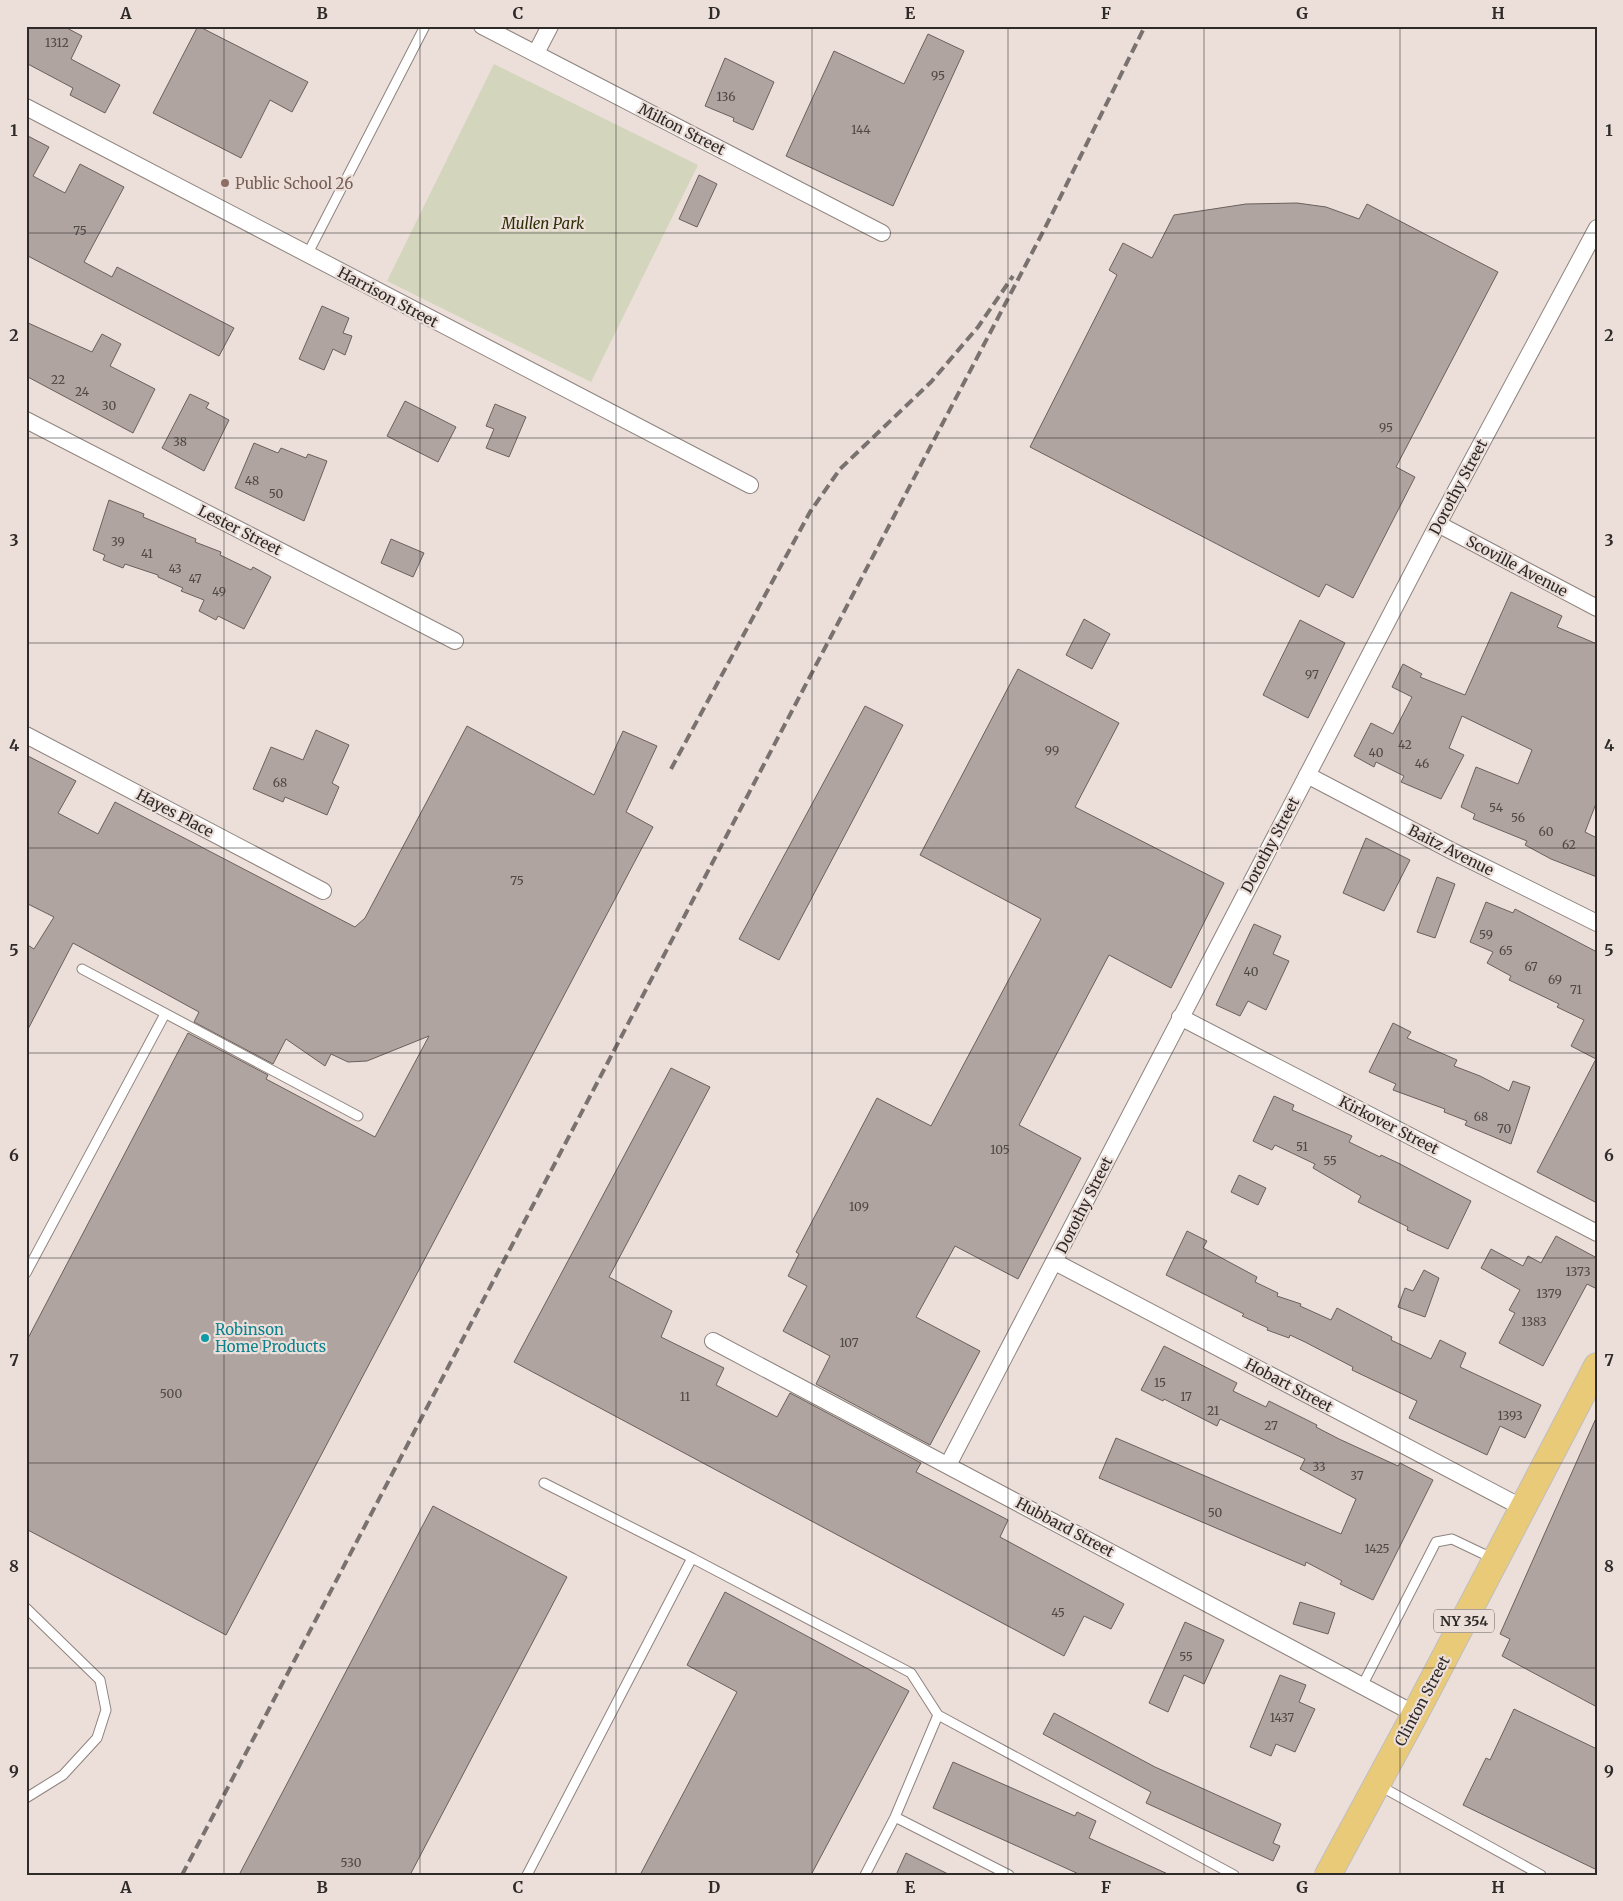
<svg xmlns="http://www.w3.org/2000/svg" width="1623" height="1901" viewBox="0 0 1623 1901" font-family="Merriweather,serif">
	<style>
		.green { fill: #d3d6bc }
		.building { fill: #b0a4a0; stroke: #6b605c }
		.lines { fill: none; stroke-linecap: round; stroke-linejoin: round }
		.lane-casing { stroke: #8e837e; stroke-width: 11 }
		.street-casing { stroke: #8e837e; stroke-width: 18 }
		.primary-casing { stroke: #c0bfbe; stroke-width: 28 }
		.lane { stroke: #fff; stroke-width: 9 }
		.street { stroke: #fff; stroke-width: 16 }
		.primary { stroke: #e9ca79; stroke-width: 26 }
		.rail { stroke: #7a726f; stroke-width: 4; stroke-dasharray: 10 5; stroke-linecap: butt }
		.grid { fill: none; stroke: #2e2a28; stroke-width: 1; stroke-opacity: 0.55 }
		.education-dot { fill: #8d6e63; stroke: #ecdfda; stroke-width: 2 }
		.culture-dot { fill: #0f9aa8; stroke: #ecdfda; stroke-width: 2 }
		.labels { text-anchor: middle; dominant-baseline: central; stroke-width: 4.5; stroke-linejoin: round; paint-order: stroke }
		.number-label { font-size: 12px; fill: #4e4846 }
		.shield { fill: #ecdfda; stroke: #67605d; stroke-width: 1 }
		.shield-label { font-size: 14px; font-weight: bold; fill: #2e2a28 }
		.street-label { font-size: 15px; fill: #2e2a28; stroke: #ecdfda }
		.education-label { font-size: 15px; fill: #785e54; stroke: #ecdfda; text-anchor: start }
		.park-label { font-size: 15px; font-style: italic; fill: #2c2e03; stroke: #ecdfda }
		.culture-label { font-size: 15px; fill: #0d838f; stroke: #ecdfda; text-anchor: start }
		.neatline { fill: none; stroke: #2e2a28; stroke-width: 2 }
		.grid-label { font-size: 16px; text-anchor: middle; font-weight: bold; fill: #2e2a28 }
	</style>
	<rect width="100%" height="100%" fill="#ecdfda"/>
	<path class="green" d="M 494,64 L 698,165 L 591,382 L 387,281 Z"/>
	<path class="building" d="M 26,26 L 63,26 L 82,36 L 71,59 L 120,85 L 105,113 L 70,95 L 73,88 L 26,63 Z
		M 198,26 L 308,82 L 292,112 L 270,100 L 241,158 L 153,113 Z
		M 928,34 L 964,51 L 893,206 L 786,156 L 834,51 L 904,84 Z
		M 725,58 L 774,82 L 753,130 L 733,121 L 734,118 L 705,106 Z
		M 26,135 L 49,147 L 33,176 L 65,193 L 80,164 L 124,187 L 84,262 L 112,277 L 117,267 L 234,328 L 219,356 L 26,255 Z
		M 699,175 L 717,184 L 697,227 L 679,219 Z
		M 1297,203 L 1326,207 L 1359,219 L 1367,204 L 1498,272 L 1396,467 L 1415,477 L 1353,598 L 1326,584 L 1319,597 L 1030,447 L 1117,275 L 1109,270 L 1123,243 L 1152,258 L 1174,215 L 1246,204 Z
		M 322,306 L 349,318 L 343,333 L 352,336 L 345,355 L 333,349 L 324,370 L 299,359 Z
		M 26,322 L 92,352 L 102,334 L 121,344 L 110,366 L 155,389 L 133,433 L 26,376 Z
		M 190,394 L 209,403 L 206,408 L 229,420 L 204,471 L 162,448 Z
		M 405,401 L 456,427 L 438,462 L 387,436 Z
		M 495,404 L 526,417 L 509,457 L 486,448 L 494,429 L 486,426 Z
		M 254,443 L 278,453 L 281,448 L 306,458 L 308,454 L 327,461 L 304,521 L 235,488 Z
		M 109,500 L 144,514 L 143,517 L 196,539 L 195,542 L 221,552 L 220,555 L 251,570 L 253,567 L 271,577 L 244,629 L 218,616 L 216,620 L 199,611 L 204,600 L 181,591 L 183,588 L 158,577 L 158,575 L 125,564 L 123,568 L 103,560 L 105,555 L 93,550 Z
		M 391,539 L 424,553 L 413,577 L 381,563 Z
		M 1511,592 L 1562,616 L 1557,627 L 1597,644 L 1597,801 L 1585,832 L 1597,838 L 1597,877 L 1551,859 L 1525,845 L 1527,841 L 1473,819 L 1475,814 L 1461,807 L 1476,767 L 1518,784 L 1532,750 L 1462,716 L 1449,748 L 1464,755 L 1441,799 L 1401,782 L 1404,776 L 1376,762 L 1374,767 L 1354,756 L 1371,723 L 1393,734 L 1412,697 L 1392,687 L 1403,664 L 1422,674 L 1420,677 L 1465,695 Z
		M 1084,619 L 1110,634 L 1092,669 L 1066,655 Z
		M 1300,620 L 1345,643 L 1308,718 L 1263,695 Z
		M 1018,669 L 1119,723 L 1075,807 L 1224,883 L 1171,988 L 1109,955 L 1019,1125 L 1081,1158 L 1018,1279 L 955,1246 L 916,1317 L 980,1351 L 930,1445 L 816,1384 L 830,1356 L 783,1331 L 807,1286 L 788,1276 L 799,1254 L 796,1252 L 877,1098 L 931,1126 L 1041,919 L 920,855 Z
		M 865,706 L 903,725 L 779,960 L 739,939 Z
		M 467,726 L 594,795 L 623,731 L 657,746 L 626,812 L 653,827 L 226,1635 L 26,1529 L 26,1342 L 188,1033 L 268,1075 L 266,1079 L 375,1137 L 429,1036 L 367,1061 L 348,1062 L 331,1054 L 325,1066 L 286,1039 L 273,1064 L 194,1022 L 199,1012 L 73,943 L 26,1033 L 26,944 L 34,949 L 54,917 L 26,903 L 26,755 L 76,781 L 58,813 L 98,834 L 115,802 L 355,927 L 365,918 Z
		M 316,730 L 349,745 L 332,783 L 339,787 L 327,815 L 285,797 L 283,802 L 253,789 L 271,747 L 303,760 Z
		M 1366,838 L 1410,860 L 1384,911 L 1343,893 Z
		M 1437,877 L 1455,884 L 1435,938 L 1417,932 Z
		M 1486,902 L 1513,913 L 1515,909 L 1597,952 L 1597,1203 L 1537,1172 L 1596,1059 L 1571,1046 L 1584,1020 L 1557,1007 L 1559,1004 L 1509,980 L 1511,976 L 1487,963 L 1493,952 L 1470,942 Z
		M 1254,924 L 1281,936 L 1273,954 L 1289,961 L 1266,1010 L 1248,1001 L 1240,1016 L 1216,1005 Z
		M 1393,1023 L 1411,1032 L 1407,1038 L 1457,1060 L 1454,1066 L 1480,1076 L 1509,1091 L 1513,1081 L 1530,1087 L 1511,1144 L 1465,1125 L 1467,1121 L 1444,1112 L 1445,1109 L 1393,1090 L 1396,1084 L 1369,1072 Z
		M 671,1068 L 710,1087 L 609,1277 L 672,1311 L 661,1337 L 724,1368 L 716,1385 L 777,1417 L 790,1393 L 921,1463 L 916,1472 L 1008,1520 L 1000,1537 L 1124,1604 L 1111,1629 L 1084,1616 L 1064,1656 L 514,1362 Z
		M 1274,1096 L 1294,1105 L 1292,1110 L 1352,1136 L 1349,1142 L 1380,1157 L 1381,1155 L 1398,1163 L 1471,1201 L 1448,1249 L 1407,1230 L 1408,1227 L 1358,1202 L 1361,1196 L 1313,1168 L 1315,1164 L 1275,1145 L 1272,1150 L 1253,1141 Z
		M 1239,1175 L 1266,1188 L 1258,1205 L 1231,1192 Z
		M 1187,1231 L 1207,1241 L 1203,1248 L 1257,1277 L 1255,1282 L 1278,1293 L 1277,1296 L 1301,1304 L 1300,1306 L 1331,1320 L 1337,1308 L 1392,1337 L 1391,1340 L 1431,1359 L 1440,1340 L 1466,1353 L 1460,1367 L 1541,1405 L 1525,1438 L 1500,1426 L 1487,1455 L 1409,1418 L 1417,1401 L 1352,1370 L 1353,1367 L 1305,1342 L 1290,1335 L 1289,1338 L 1267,1330 L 1268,1328 L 1242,1316 L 1244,1314 L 1166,1275 Z
		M 1556,1236 L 1597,1258 L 1597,1289 L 1587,1284 L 1543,1366 L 1499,1343 L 1515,1313 L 1509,1310 L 1520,1290 L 1481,1268 L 1491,1249 L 1523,1266 L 1528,1256 L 1541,1263 Z
		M 1424,1270 L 1439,1278 L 1425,1317 L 1398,1307 L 1405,1288 L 1413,1291 Z
		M 1164,1346 L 1237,1383 L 1233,1391 L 1266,1407 L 1269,1401 L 1317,1425 L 1316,1427 L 1339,1439 L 1398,1466 L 1400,1463 L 1433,1480 L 1373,1600 L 1340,1584 L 1342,1581 L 1306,1562 L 1305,1566 L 1099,1478 L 1116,1438 L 1341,1534 L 1356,1499 L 1300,1469 L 1305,1459 L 1220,1419 L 1217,1426 L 1164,1399 L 1163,1401 L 1141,1390 Z
		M 1597,1416 L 1597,1707 L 1502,1656 L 1510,1639 L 1500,1634 Z
		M 433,1506 L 567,1577 L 410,1875 L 239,1875 Z
		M 725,1592 L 909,1691 L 811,1875 L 640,1875 L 737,1692 L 687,1665 Z
		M 1300,1602 L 1335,1613 L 1328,1634 L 1293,1624 Z
		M 1185,1622 L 1224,1640 L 1204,1684 L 1184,1675 L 1168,1712 L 1149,1703 Z
		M 1280,1675 L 1306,1685 L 1299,1702 L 1315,1709 L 1295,1752 L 1276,1744 L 1271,1756 L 1250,1747 Z
		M 1514,1709 L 1597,1749 L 1597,1870 L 1463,1805 L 1486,1758 L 1490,1760 Z
		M 1054,1713 L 1155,1767 L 1281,1824 L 1273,1843 L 1280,1846 L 1273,1861 L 1146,1803 L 1151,1792 L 1043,1734 Z
		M 953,1762 L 1075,1816 L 1077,1812 L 1096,1821 L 1089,1838 L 1170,1875 L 1081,1875 L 933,1808 Z
		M 906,1853 L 950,1875 L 896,1875 Z"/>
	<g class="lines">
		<g class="lane-casing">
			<path id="lane" d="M 307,255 L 425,26
				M 82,969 L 358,1116
				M 26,1273 L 165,1014
				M 692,1558 L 911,1673 L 938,1715
				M 26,1608 L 100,1680 L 106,1710 L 97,1738 L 63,1775 L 26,1798
				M 1362,1686 L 1436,1542 L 1452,1539 L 1494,1559
				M 1380,1786 L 1541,1875
				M 895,1817 L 1009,1875
				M 527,1875 L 692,1558 L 544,1483
				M 865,1875 L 895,1817 L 938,1715 L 1234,1875"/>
		</g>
		<g class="street-casing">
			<path id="street" d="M 482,26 L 882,233
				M 536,53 L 550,26
				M 26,107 L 750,485
				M 26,420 L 455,641
				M 1438,524 L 1597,608
				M 26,735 L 323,891
				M 1307,775 L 1452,851 L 1597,923
				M 1180,1017 L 1597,1233
				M 1055,1262 L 1523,1508
				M 713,1341 L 1415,1714
				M 948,1465 L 1438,524 L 1597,228"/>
		</g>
		<g class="primary-casing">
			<path id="primary" d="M 1328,1875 L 1415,1714 L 1597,1366"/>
		</g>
		<use href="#lane" class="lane"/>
		<use href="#street" class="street"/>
		<use href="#primary" class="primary"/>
		<path class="rail" d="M 671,769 L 810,512 L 840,469 L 931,382 L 978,327 L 1013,276
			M 182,1875 L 1045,228 L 1145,26"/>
	</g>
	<path class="grid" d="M 224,26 L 224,1875M 420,26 L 420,1875M 616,26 L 616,1875M 812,26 L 812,1875M 1008,26 L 1008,1875M 1204,26 L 1204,1875M 1400,26 L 1400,1875M 26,233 L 1597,233M 26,438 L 1597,438M 26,643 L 1597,643M 26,848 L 1597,848M 26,1053 L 1597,1053M 26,1258 L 1597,1258M 26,1463 L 1597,1463M 26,1668 L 1597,1668"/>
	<circle class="education-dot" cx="225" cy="183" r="5"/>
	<circle class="culture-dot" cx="205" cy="1338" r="5"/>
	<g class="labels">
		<g class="number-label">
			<text x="57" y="42">1312</text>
			<text x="938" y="75">95</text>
			<text x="726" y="96">136</text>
			<text x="861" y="129">144</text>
			<text x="80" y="230">75</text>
			<text x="58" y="379">22</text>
			<text x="82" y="391">24</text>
			<text x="109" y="405">30</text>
			<text x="1386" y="427">95</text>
			<text x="180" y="441">38</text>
			<text x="252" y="480">48</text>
			<text x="276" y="493">50</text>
			<text x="118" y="541">39</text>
			<text x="147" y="553">41</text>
			<text x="175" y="568">43</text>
			<text x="195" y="578">47</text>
			<text x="219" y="591">49</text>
			<text x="1312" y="674">97</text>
			<text x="1405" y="744">42</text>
			<text x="1052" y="750">99</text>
			<text x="1376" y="752">40</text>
			<text x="1422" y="763">46</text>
			<text x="280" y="782">68</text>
			<text x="1496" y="807">54</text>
			<text x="1518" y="817">56</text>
			<text x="1546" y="831">60</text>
			<text x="1569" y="844">62</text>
			<text x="517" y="880">75</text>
			<text x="1486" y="934">59</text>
			<text x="1506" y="950">65</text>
			<text x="1531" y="966">67</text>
			<text x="1251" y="971">40</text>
			<text x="1555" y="979">69</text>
			<text x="1576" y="989">71</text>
			<text x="1481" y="1116">68</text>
			<text x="1504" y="1128">70</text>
			<text x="1302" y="1146">51</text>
			<text x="1000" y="1149">105</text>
			<text x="1330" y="1160">55</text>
			<text x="859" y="1206">109</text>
			<text x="1578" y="1271">1373</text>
			<text x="1549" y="1293">1379</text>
			<text x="1534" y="1321">1383</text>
			<text x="849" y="1342">107</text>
			<text x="1160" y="1382">15</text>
			<text x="171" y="1393">500</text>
			<text x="685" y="1396">11</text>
			<text x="1186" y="1396">17</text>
			<text x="1213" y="1410">21</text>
			<text x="1510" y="1415">1393</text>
			<text x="1271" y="1425">27</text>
			<text x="1319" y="1466">33</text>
			<text x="1357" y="1475">37</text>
			<text x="1215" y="1512">50</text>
			<text x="1377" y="1548">1425</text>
			<text x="1058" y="1612">45</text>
			<text x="1186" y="1656">55</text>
			<text x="1282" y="1717">1437</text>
			<text x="351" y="1862">530</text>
		</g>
		<rect class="shield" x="1434" y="1609.5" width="60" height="23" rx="4"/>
		<g class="shield-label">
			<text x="1464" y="1621">NY 354</text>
		</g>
		<g class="street-label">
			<text transform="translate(682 129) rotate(27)">Milton Street</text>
			<text transform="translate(388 297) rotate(28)">Harrison Street</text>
			<text transform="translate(1458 487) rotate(-62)">Dorothy Street</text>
			<text transform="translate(240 530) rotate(27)">Lester Street</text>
			<text transform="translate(1517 566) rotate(28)">Scoville Avenue</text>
			<text transform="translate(175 813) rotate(28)">Hayes Place</text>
			<text transform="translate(1270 845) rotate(-62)">Dorothy Street</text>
			<text transform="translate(1451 850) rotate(27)">Baitz Avenue</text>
			<text transform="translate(1389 1125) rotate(27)">Kirkover Street</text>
			<text transform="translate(1084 1205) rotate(-63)">Dorothy Street</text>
			<text transform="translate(1289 1385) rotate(28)">Hobart Street</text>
			<text transform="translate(1065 1527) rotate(28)">Hubbard Street</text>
			<text transform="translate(1422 1701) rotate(-62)">Clinton Street</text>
		</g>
		<g class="education-label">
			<text x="235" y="183">Public School 26</text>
		</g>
		<g class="park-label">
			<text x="543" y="223">Mullen Park</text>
		</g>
		<g class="culture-label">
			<text x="215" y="1329">Robinson<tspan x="215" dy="17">Home Products</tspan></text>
		</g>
	</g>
	<rect width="1623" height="1901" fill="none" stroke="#ecdfda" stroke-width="55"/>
	<rect x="28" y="28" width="1568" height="1846" class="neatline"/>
	<g class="grid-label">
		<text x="126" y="19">A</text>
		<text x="322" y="19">B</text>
		<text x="518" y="19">C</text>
		<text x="714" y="19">D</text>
		<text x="910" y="19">E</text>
		<text x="1106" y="19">F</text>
		<text x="1302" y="19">G</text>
		<text x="1498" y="19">H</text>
		<text x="14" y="136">1</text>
		<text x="1609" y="136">1</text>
		<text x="14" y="341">2</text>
		<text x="1609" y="341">2</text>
		<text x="14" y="546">3</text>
		<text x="1609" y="546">3</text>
		<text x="14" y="751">4</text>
		<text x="1609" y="751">4</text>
		<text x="14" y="956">5</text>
		<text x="1609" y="956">5</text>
		<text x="14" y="1161">6</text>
		<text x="1609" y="1161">6</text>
		<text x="14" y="1366">7</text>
		<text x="1609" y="1366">7</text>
		<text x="14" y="1572">8</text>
		<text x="1609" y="1572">8</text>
		<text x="14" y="1777">9</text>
		<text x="1609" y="1777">9</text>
		<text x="126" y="1893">A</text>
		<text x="322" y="1893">B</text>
		<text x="518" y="1893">C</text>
		<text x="714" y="1893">D</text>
		<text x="910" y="1893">E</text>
		<text x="1106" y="1893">F</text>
		<text x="1302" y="1893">G</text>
		<text x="1498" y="1893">H</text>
	</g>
</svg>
